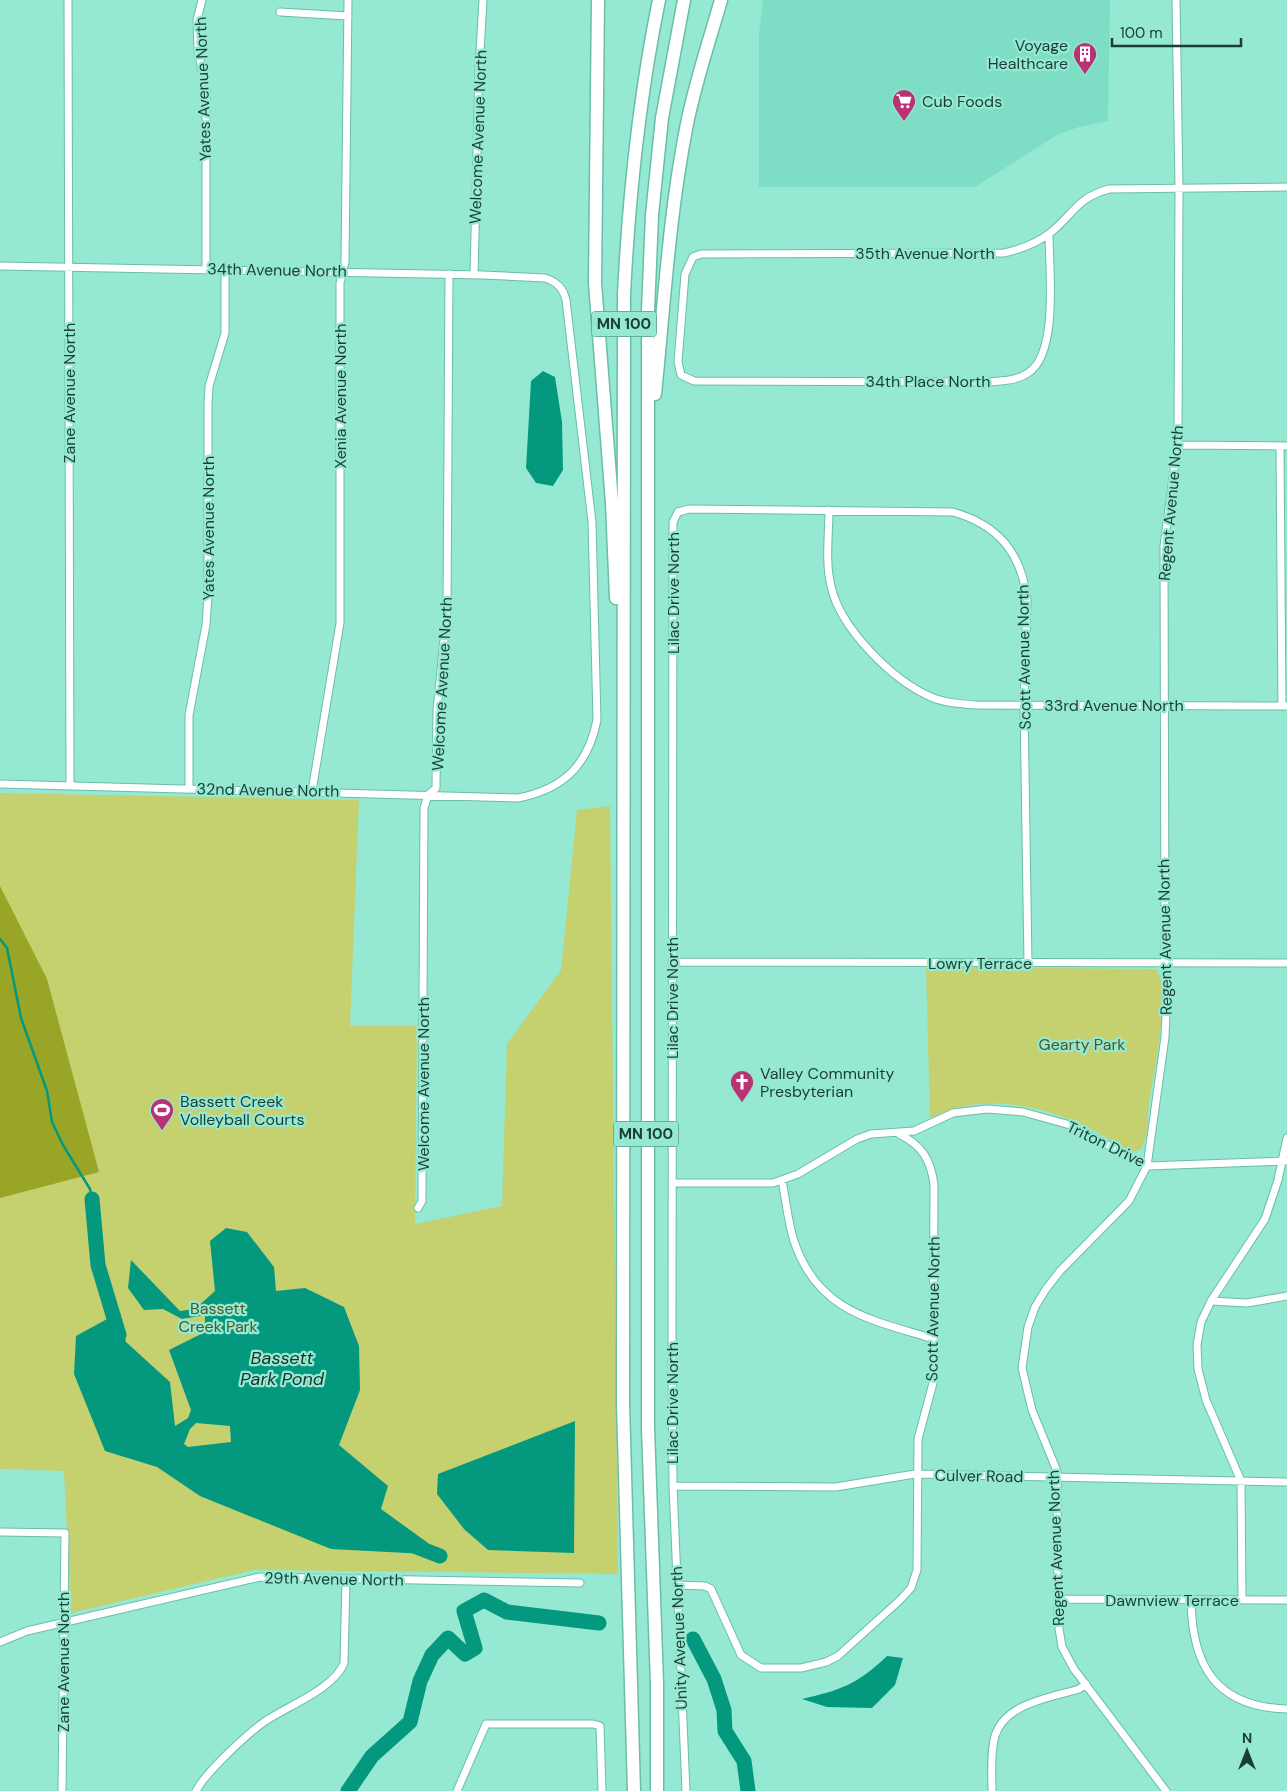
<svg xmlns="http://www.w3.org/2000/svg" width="1287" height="1791" viewBox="0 0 1287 1791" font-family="'DM Sans',sans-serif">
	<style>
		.built { fill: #7edec5 }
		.green { fill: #c5d06e }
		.forest { fill: #99a527 }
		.water { fill: #04987e; fill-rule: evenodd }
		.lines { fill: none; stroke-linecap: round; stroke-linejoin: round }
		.stream { stroke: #04987e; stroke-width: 2.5 }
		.river { stroke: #04987e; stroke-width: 15 }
		.minor-casing { stroke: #6abea8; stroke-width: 9 }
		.motorway-casing { stroke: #6abea8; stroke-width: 15 }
		.minor { stroke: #fff; stroke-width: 7 }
		.motorway { stroke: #fff; stroke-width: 12 }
		.labels { text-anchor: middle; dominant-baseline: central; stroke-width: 4.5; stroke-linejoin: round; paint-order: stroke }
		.shield { fill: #95e9d2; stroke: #3f7164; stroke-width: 1 }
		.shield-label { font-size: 15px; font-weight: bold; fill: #1a3e35 }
		.poi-label { font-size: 16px; fill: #1a3e35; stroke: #95e9d2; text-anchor: start }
		.street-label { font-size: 16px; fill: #1a3e35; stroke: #95e9d2 }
		.park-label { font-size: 16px; fill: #505526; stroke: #95e9d2 }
		.water-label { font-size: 18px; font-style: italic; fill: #18312b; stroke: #95e9d2 }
	</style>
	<rect width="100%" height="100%" fill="#95e9d2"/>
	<path class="built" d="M 763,0 L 1110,0 L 1108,121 L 1079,127 L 1057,135 L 975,187 L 759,187 L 759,34 Z"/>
	<path class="green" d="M 0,793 L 359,800 L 350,1026 L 417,1026 L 415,1224 L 502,1206 L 507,1044 L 561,970 L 577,810 L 610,806 L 618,1574 L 254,1570 L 71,1613 L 64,1471 L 0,1469 Z
		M 926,967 L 1156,969 C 1172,986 1153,1079 1149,1103 C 1147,1119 1149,1135 1141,1149 L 1133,1152 L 1127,1151 C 1074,1112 992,1086 930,1118 Z"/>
	<path class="forest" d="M 0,886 L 47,979 L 99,1172 L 0,1198 Z"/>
	<path class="water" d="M 543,371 L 555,377 L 562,422 L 563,470 L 553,486 L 536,483 L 526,468 L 531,381 Z
		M 226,1228 L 247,1232 L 274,1267 L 276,1291 L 305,1288 L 344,1307 L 359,1346 L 360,1390 L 339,1445 L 388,1486 L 381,1509 L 428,1543 L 426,1554 L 331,1549 L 200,1496 L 157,1467 L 105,1451 L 74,1374 L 76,1336 L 120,1312 L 126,1342 L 170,1382 L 175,1426 L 188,1418 L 191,1410 L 169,1350 L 205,1332 L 205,1315 L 182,1319 L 163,1309 L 144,1310 L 128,1288 L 131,1260 L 180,1311 L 195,1309 L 215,1291 L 210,1241 ZM 196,1423 L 230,1426 L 231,1442 L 188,1447 L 184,1444 L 190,1429 Z
		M 575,1421 L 574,1553 L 488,1550 L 464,1529 L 437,1494 L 438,1474 Z
		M 887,1656 L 903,1658 L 895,1685 L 872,1708 L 827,1707 L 802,1699 C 841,1690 858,1684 887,1656 Z"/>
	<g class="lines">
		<path class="stream" d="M 0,939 L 7,948 L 21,1018 L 47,1091 L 52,1122 L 63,1145 L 90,1189 L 92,1199"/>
		<path class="river" d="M 92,1199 L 98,1265 L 119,1335
			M 409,1544 L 440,1556
			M 693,1639 L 714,1679 L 724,1710 L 725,1731 L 744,1761 L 748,1791
			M 348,1791 L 372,1756 L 410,1722 L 420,1681 L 432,1655 L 448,1638 L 465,1654 L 475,1648 L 464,1611 L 484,1600 L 507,1612 L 599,1623"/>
		<g class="minor-casing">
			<path id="minor" d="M 68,0 L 70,785
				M 202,0 L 197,20 L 198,49 L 206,92 L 206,269
				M 280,12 L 348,16
				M 1049,234 C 1049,267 1059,354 1028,373 C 1016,381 1001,381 987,382 L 694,381 L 681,375 L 678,362 L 685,274 L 693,257 L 701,254 L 1004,253 C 1021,249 1036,244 1050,233 C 1074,214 1076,198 1109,189 L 1287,187
				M 0,266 L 483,275 L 545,278 C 557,282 563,288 566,300 L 592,522 L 597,720 C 588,765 564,789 518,798 L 0,784
				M 474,275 L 479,69 L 483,0
				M 1177,445 L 1287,446
				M 1280,446 L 1282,706
				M 829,510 C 829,534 825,562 831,586 C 840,628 892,680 931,697 C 945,703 961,704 976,705 L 1287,706
				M 189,788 L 189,715 L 206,625 L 208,596 L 208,405 L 209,386 L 225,333 L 225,269
				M 312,791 L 340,623 L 340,283 L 345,262 L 348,0
				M 672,962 L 1287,963
				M 782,1180 C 786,1201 788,1224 795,1244 C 819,1312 872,1320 934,1339
				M 673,1183 L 773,1183 L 798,1174 L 857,1139 L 871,1134 L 914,1131 L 953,1113 L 987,1109 L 1023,1112 L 1070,1125 L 1147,1166 L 1287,1161
				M 418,1208 L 422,1201 L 424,808 L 428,795 L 436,788 L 437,710 L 447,610 L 449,274
				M 1211,1301 L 1247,1303 L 1287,1296
				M 673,1486 L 836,1487 L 915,1474 L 1287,1482
				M 0,1532 L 65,1533 L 62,1791
				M 677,1585 L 705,1586 L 711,1589 L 741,1655 L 761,1668 L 801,1668 L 826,1662 L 838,1656 L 900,1600 L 911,1588 L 917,1570 L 918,1439 L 933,1383 L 934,1185 C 931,1160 922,1145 899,1134
				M 1058,1599 L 1287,1600
				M 1191,1600 C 1192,1666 1216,1707 1287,1709
				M 1242,1600 L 1241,1481 L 1206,1400 L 1198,1369 L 1197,1345 L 1201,1322 L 1211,1301 L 1265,1219 L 1278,1180 L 1287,1138
				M 0,1642 L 27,1631 L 260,1577 L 580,1583
				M 196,1791 C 206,1772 246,1735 264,1722 C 287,1706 334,1689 344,1663 L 346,1579
				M 457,1791 L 486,1724 L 593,1724 L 600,1726 L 602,1791
				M 686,1791 L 673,1486 L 672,1352 L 673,522 L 678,512 L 689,509 L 953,512 C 998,525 1021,552 1027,599 L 1024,705 L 1028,964
				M 992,1791 C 992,1774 990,1753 995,1736 C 1005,1703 1050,1698 1079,1689 L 1086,1684
				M 1166,1791 L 1074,1669 L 1062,1647 L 1058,1622 L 1057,1471 L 1032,1410 L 1022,1368 L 1028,1327 L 1035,1307 L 1046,1289 L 1060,1271 L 1129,1201 L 1147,1166 L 1165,1037 L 1167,987 L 1165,964 L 1164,546 L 1178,439 L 1179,188 L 1176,0"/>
		</g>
		<g class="motorway-casing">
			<path id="motorway" d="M 598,0 L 595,283 L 612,503 L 616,598
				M 655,394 C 664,306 669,216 686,129 C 694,86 709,42 721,0
				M 634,1791 L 623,1403 L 624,294 C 629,194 639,98 659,0
				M 657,1791 L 657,1683 L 648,1428 L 648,311 L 652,215 L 662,118 L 684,0"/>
		</g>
		<use href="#minor" class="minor"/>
		<use href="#motorway" class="motorway"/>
	</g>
	<defs>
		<g id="building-pin" transform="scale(1.25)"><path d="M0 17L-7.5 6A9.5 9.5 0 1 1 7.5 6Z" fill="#b83274" stroke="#95e9d2"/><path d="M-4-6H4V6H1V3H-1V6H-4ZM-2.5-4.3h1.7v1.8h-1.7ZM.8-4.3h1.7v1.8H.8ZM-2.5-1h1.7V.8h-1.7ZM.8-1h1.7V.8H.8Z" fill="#fff"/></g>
		<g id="supermarket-pin" transform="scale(1.25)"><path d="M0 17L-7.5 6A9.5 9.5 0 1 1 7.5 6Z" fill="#b83274" stroke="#95e9d2"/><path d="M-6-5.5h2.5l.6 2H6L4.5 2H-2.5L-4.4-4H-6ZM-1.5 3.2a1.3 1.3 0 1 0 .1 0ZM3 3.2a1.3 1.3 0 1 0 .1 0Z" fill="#fff"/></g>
		<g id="church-pin" transform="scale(1.25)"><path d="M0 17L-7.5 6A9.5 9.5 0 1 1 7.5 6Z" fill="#b83274" stroke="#95e9d2"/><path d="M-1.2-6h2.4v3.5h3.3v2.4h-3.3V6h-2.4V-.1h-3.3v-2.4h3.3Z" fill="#fff"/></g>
		<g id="stadium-pin" transform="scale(1.25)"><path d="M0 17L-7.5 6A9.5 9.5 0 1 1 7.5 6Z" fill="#b83274" stroke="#95e9d2"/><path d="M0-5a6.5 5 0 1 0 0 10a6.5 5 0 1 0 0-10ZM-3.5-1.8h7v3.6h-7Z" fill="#fff"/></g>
	</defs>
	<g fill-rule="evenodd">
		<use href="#building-pin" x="1085" y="54"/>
		<use href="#supermarket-pin" x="904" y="101"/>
		<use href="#church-pin" x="742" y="1082"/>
		<use href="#stadium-pin" x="162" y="1110"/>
	</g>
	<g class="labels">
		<g class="shield">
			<rect x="591.5" y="311.5" width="65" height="25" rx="4"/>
			<rect x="613.5" y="1121.5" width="65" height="25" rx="4"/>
		</g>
		<g class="shield-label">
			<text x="624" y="324">MN 100</text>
			<text x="646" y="1134">MN 100</text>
		</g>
		<g class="poi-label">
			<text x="1068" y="45" text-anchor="end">Voyage<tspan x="1068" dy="18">Healthcare</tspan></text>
			<text x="922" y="101">Cub Foods</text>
			<text x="760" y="1073">Valley Community<tspan x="760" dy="18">Presbyterian</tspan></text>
			<text x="180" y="1101">Bassett Creek<tspan x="180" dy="18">Volleyball Courts</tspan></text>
		</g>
		<g class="street-label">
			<text transform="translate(203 89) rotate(-92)">Yates Avenue North</text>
			<text transform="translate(478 137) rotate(-88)">Welcome Avenue North</text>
			<text x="925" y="253">35th Avenue North</text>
			<text transform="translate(277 270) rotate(1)">34th Avenue North</text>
			<text x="928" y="381">34th Place North</text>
			<text transform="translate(69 393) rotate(-90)">Zane Avenue North</text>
			<text transform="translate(340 396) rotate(-90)">Xenia Avenue North</text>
			<text transform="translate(1171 503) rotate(-85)">Regent Avenue North</text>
			<text transform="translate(208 528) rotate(-90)">Yates Avenue North</text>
			<text transform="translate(673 593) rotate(-90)">Lilac Drive North</text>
			<text transform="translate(1024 657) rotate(-91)">Scott Avenue North</text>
			<text transform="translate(442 684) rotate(-87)">Welcome Avenue North</text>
			<text x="1114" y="705">33rd Avenue North</text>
			<text transform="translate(268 790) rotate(1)">32nd Avenue North</text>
			<text transform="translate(1165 937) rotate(-91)">Regent Avenue North</text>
			<text x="980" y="963">Lowry Terrace</text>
			<text transform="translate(672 998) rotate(-90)">Lilac Drive North</text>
			<text transform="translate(423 1084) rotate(-90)">Welcome Avenue North</text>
			<text transform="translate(1106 1144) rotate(26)">Triton Drive</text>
			<text transform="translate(933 1309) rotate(-89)">Scott Avenue North</text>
			<text transform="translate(672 1403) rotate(-90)">Lilac Drive North</text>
			<text transform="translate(979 1476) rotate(1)">Culver Road</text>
			<text transform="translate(1056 1548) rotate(-92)">Regent Avenue North</text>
			<text transform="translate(334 1579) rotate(1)">29th Avenue North</text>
			<text x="1172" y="1600">Dawnview Terrace</text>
			<text transform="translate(679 1638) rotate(-92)">Unity Avenue North</text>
			<text transform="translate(63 1662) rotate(-90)">Zane Avenue North</text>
		</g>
		<g class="park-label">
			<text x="1082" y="1044">Gearty Park</text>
			<text x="218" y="1308">Bassett<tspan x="218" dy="18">Creek Park</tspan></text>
		</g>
		<g class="water-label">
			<text x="282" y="1358">Bassett<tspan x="282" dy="21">Park Pond</tspan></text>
		</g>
	</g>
	<g transform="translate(1247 1751)" stroke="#95e9d2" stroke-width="4" paint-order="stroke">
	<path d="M0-4L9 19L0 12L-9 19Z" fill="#1a3e35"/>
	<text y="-8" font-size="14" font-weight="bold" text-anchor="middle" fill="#1a3e35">N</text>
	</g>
	<path d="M1112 38v8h129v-8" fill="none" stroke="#1a3e35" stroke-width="2.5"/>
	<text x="1120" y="38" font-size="15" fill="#1a3e35" stroke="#95e9d2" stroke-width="4" paint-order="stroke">100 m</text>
</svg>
